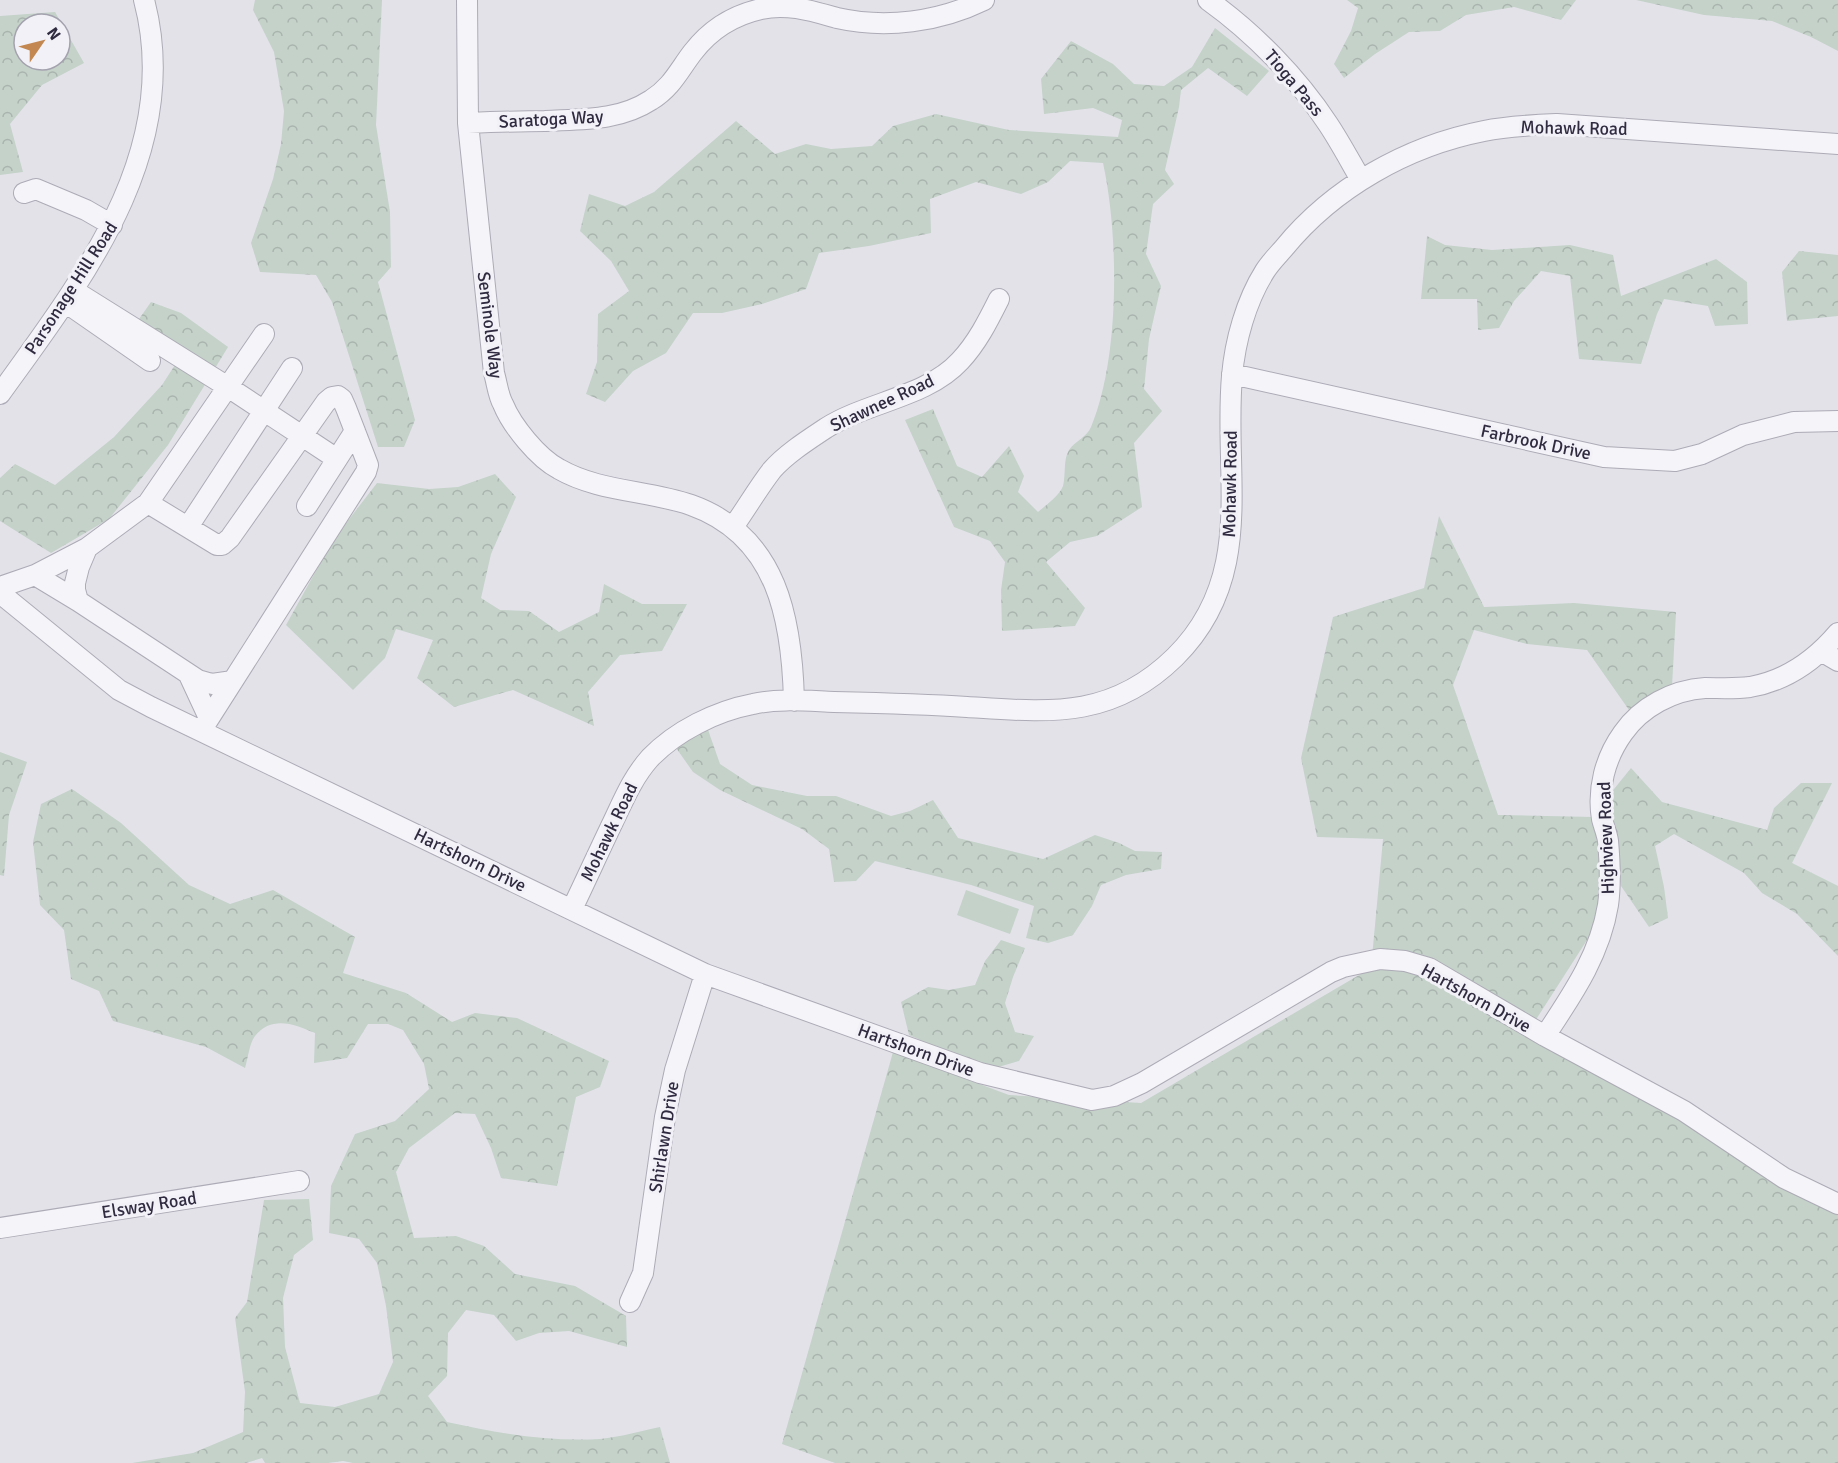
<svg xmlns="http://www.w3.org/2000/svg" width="1838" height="1463" viewBox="0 0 1838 1463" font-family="Signika,sans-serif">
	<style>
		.forest { fill: url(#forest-crowns); fill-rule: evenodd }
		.pitch { fill: #c4d2c9 }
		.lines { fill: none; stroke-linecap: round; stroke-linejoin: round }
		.minor-casing { stroke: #adabb6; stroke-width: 22 }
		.minor { stroke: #f5f4f8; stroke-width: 20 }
		.labels { text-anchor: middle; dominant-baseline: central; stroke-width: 6; stroke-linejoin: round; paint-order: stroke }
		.street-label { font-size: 18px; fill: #302b40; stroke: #f2f1f7 }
	</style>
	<defs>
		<pattern id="forest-crowns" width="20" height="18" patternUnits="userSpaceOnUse" patternTransform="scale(1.5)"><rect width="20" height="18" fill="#c4d2c9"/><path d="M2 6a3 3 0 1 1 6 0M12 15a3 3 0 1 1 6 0" fill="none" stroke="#a9b4ae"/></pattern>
	</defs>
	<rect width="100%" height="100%" fill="#e3e2e9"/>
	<path class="forest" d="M 255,0 L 382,0 L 376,125 L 390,212 L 391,267 L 378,282 L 415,420 L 404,447 L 378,447 L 332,302 L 316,275 L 260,272 L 251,243 L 273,179 L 281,144 L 284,111 L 274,52 L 253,10 Z
		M 1347,0 L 1576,0 L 1561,20 L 1514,7 L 1466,15 L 1440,31 L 1409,32 L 1375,54 L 1344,78 L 1334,64 L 1351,31 L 1358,8 Z
		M 1636,0 L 1838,0 L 1838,51 L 1811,37 L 1772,21 L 1704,15 Z
		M 55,12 L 84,63 L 42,85 L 10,124 L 23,172 L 0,175 L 0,16 ZM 24,24 L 60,24 L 60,60 L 24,60 Z
		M 1215,28 L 1269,71 L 1247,96 L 1208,68 L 1181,90 L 1179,107 L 1165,170 L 1174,184 L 1153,204 L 1146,254 L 1161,286 L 1149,339 L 1144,389 L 1162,411 L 1134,443 L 1142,507 L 1097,536 L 1070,542 L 1046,562 L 1085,608 L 1075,626 L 1002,631 L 1001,590 L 1005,562 L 990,541 L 954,527 L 905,420 L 933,409 L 957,466 L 982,477 L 1009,446 L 1024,476 L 1018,492 L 1038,512 C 1045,506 1060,495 1063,486 C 1066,475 1063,459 1069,450 C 1075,441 1087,437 1091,427 C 1120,358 1119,236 1103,163 L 1070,161 L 1048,182 L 1021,194 L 976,182 L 930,199 L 931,233 L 869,246 L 819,253 L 806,289 L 762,304 L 722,313 L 693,313 L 666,353 L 633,371 L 605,402 L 586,394 L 597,362 L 598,314 L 629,291 L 611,261 L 580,231 L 589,194 L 625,206 L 654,192 L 736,121 L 775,154 L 806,144 L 831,149 L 872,146 L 893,126 L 936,114 L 1009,130 L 1118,137 L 1122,120 L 1093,108 L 1044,114 L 1041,79 L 1071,41 L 1113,64 L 1134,84 L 1164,86 L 1192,67 Z
		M 1427,236 L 1445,245 L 1492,250 L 1570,245 L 1613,255 L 1621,296 L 1716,259 L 1747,282 L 1748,324 L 1715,326 L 1708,306 L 1664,299 L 1657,314 L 1641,364 L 1579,359 L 1570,276 L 1541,271 L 1514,301 L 1499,328 L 1478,330 L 1477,299 L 1421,299 Z
		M 1799,251 L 1838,255 L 1838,316 L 1787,321 L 1782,272 Z
		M 151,302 L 181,313 L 228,347 L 168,445 L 109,519 L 51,553 L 0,521 L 0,478 L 15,464 L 55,485 L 114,437 L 162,385 L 182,354 L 139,319 Z
		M 495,474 L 516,497 L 491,554 L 481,598 L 500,610 L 529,611 L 559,632 L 599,612 L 604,584 L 642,604 L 687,604 L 662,651 L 620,655 L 588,692 L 594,726 L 513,690 L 454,707 L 417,678 L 433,640 L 396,629 L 385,658 L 353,690 L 286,625 L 333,540 L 377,483 L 429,489 L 458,487 Z
		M 1439,516 L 1484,607 L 1574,603 L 1676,612 L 1671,705 L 1636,720 L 1587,650 L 1527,644 L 1474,630 L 1453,685 L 1498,815 L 1594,817 L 1605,912 L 1528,1032 L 1838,1197 L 1838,1463 L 835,1463 L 782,1444 L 893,1052 L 1009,1095 L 1141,1103 L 1371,968 L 1383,839 L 1317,837 L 1301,758 L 1333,617 L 1424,588 Z
		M 707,727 L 720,764 L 752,785 L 807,796 L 836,796 L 891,816 L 910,811 L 933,800 L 958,838 L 1043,859 L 1095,835 L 1119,843 L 1135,851 L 1162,852 L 1161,869 L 1126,875 L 1101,885 L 1092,906 L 1073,935 L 1048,943 L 1026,938 L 1034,906 L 971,885 L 875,861 L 856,881 L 834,882 L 829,849 L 802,829 L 720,790 L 693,772 L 674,745 Z
		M 0,752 L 27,762 L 9,815 L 4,876 L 0,875 Z
		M 1631,768 L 1662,802 L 1767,830 L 1774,808 L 1801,783 L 1832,783 L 1792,863 L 1838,886 L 1838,956 L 1797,914 L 1762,893 L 1744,873 L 1674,834 L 1655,846 L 1664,887 L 1668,918 L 1649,927 L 1621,886 L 1610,794 Z
		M 72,789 L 121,823 L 189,885 L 230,904 L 273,890 L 355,937 L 343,973 L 406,993 L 452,1022 L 475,1013 L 517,1018 L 609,1061 L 600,1087 L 576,1097 L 557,1186 L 501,1178 L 491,1148 L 475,1114 L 455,1113 L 409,1148 L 396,1172 L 414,1238 L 456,1236 L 484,1246 L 515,1274 L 575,1286 L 626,1316 L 627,1347 L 569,1331 L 539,1333 L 516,1341 L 494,1315 L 466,1310 L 448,1333 L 447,1376 L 428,1396 L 447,1422 C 497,1433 549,1442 600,1439 C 620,1437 641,1431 660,1427 L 670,1463 L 353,1463 L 343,1461 L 328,1463 L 265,1463 L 262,1458 L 246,1463 L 132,1463 L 193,1453 L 243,1432 L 245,1392 L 235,1318 L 247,1302 L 264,1200 L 309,1199 L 313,1240 L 294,1255 L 283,1298 L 285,1347 L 300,1403 L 335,1407 L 379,1394 L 393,1362 L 386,1306 L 377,1263 L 359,1239 L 329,1233 L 331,1186 L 355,1134 L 395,1121 L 429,1089 L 424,1064 L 403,1030 L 388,1024 L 368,1024 L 347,1058 L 314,1063 L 315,1033 C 294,1024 272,1015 255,1036 C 249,1044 248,1059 245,1068 L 206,1047 L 113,1021 L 99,991 L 71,979 L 64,930 L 40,905 L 33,842 L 41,804 Z
		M 1001,940 L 1025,948 L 1013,977 L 1005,1003 L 1015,1032 L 1034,1036 L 1019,1061 L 988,1070 L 909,1035 L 901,1002 L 928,987 L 949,990 L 975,985 L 985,961 Z"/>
	<path class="pitch" d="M 966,890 L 1019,909 L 1010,934 L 957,915 Z"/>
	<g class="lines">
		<g class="minor-casing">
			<path id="minor" d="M 467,0 L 468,123 L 494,373 C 497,383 498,395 503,404 C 512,426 538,458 559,469 C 599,492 648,490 691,505 C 778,536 792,620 794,701
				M 1208,0 C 1254,33 1297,77 1328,124 C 1340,142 1350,161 1361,180
				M 468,123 C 494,122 520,121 545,121 C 582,119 619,121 651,100 C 672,87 679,70 693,52 C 710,30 734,15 761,9 C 787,3 812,11 837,18 C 886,29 939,22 984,0
				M 24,193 L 36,189 L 86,210 L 112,225
				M 73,290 L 228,387 L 337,459
				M 65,302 L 150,361
				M 1232,374 L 1604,457 L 1675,461 L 1702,454 L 1743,435 L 1794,422 L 1838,421
				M 0,394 C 82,280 184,151 144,0
				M 148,503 L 87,548 L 79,567 L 75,583 L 75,590 L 78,601 L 198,680 L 212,684 L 233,681
				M 307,506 L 355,431
				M 188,527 L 292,368
				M 733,527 C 746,509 758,488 772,470 C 786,454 808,440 826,428 C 867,402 927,397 960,361 C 977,343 988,321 999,299
				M 0,587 L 35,575
				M 0,593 L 119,690 L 151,707 L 705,974 L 980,1073 L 1092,1100 L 1114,1096 L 1142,1083 L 1331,972 L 1343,967 L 1380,959 L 1405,961 L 1429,968 L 1545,1036 L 1684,1111 L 1784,1178 L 1838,1204
				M 78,601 L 35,575 L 87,548
				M 1821,651 L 1838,661
				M 189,675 L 209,718
				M 201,731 L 366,472 L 368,465 L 346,408 L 342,399 L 338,396 L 332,397 L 326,402 L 230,538 L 222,545 L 217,545 L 148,503 L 264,334
				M 572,909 C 586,880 599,851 613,822 C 624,799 633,777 650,758 C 676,731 716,711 753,704 C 779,698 808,701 834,702 C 879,703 923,704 967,707 C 1048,712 1111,720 1175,657 C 1257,576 1223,476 1232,376 C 1235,341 1246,301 1265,271 C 1270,263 1277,256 1284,248 C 1333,188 1407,146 1484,131 C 1508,126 1533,125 1557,124 L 1838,144
				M 1545,1036 C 1572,995 1600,955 1608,905 C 1611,884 1610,863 1608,841 C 1607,834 1604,827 1602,819 C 1597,789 1605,758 1623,733 C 1641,707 1673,690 1705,688 C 1720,688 1735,689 1750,687 C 1785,681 1815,660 1838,633
				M 0,1228 L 299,1181
				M 630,1302 L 643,1273 L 665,1117 L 675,1070 L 705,974"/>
		</g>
		<use href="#minor" class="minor"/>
	</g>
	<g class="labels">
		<g class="street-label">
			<text transform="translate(1294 83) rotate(50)">Tioga Pass</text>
			<text transform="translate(551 119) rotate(-3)">Saratoga Way</text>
			<text transform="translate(1574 128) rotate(1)">Mohawk Road</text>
			<text transform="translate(71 288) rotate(-57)">Parsonage Hill Road</text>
			<text transform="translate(490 325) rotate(83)">Seminole Way</text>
			<text transform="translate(882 403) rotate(-25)">Shawnee Road</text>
			<text transform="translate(1536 442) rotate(12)">Farbrook Drive</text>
			<text transform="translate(1230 484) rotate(-89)">Mohawk Road</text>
			<text transform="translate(609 832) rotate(-64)">Mohawk Road</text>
			<text transform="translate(1606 838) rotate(-92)">Highview Road</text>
			<text transform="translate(470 860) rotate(26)">Hartshorn Drive</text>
			<text transform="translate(1476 998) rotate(29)">Hartshorn Drive</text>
			<text transform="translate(916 1050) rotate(20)">Hartshorn Drive</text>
			<text transform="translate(664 1137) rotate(-81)">Shirlawn Drive</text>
			<text transform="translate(149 1205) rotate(-9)">Elsway Road</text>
		</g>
	</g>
	<g transform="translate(42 42) rotate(55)"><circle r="28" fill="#f2f1f7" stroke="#a4a2ae" stroke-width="1.5"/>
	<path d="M0-4.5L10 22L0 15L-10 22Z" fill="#c38751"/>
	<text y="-9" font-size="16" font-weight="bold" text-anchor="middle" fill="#302b40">N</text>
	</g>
</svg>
